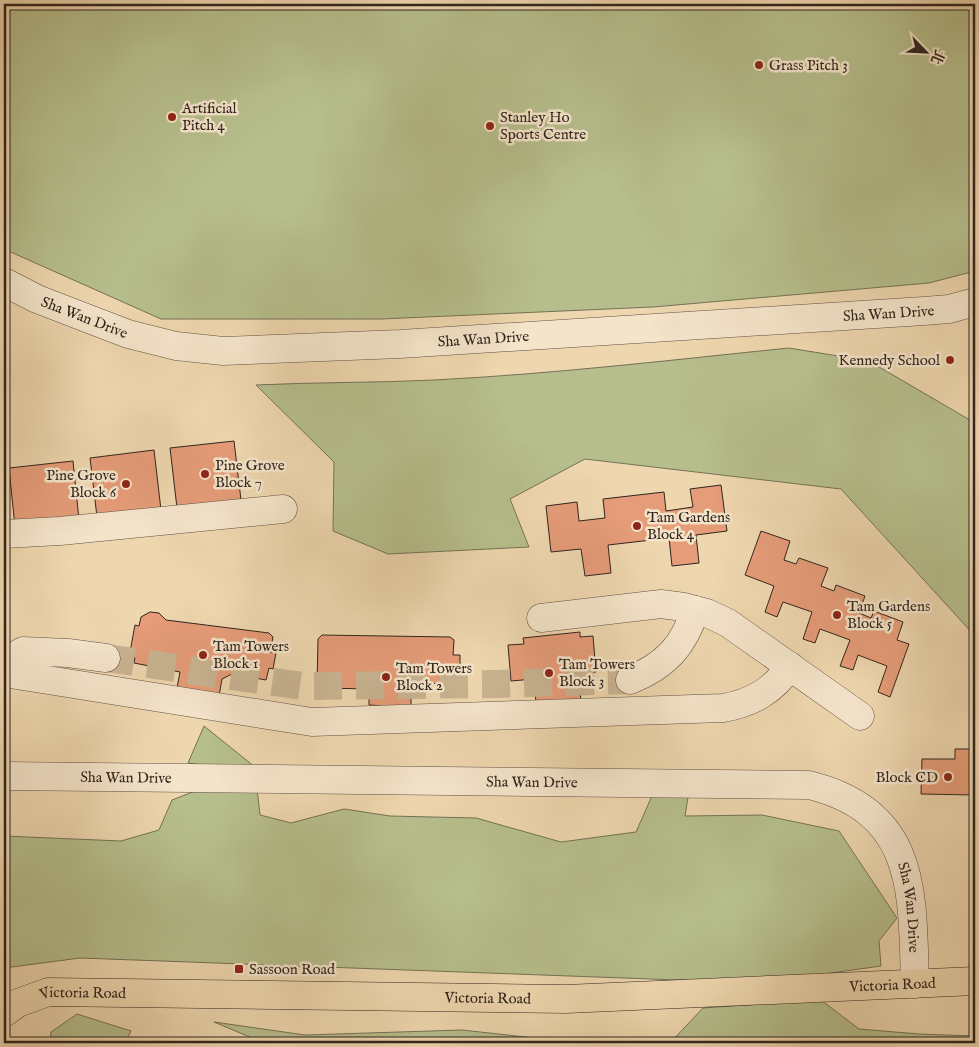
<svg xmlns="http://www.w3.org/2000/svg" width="979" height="1047" viewBox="0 0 979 1047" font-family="'IM FELL English','Noto Serif TC',serif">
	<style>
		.green { fill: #b6be8c; stroke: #747255 }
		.building { fill: #e59c78; stroke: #31251e }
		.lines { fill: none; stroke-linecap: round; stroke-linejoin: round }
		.minor-tunnel { stroke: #c8b391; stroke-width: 28; stroke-dasharray: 28 14; stroke-linecap: butt }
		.minor-casing { stroke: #605142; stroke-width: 29 }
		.major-casing { stroke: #31251e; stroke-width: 29 }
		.minor { stroke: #f4e4ca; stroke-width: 28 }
		.major { stroke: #eed6ae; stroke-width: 28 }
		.poi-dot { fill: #8f2418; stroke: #f4e4ca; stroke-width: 2 }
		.labels { text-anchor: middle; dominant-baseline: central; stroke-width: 5; stroke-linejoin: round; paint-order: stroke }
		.poi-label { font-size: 15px; fill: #31251e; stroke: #f4e4ca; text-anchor: start }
		.street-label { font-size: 15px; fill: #31251e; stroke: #f4e4ca }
	</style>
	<rect width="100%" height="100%" fill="#eed6ae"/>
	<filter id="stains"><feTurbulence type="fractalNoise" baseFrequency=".004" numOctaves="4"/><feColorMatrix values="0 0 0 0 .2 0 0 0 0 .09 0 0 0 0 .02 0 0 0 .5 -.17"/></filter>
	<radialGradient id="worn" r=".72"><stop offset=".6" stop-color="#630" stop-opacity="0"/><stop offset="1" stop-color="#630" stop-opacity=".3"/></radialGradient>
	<path class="green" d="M 4,4 L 975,4 L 975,271 L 929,283 L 653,307 L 381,319 L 161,319 L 4,249 Z
		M 789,348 L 869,361 L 975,423 L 975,636 L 841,489 L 585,459 L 510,499 L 529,547 L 388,554 L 333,531 L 334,462 L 256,385 C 315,382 375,383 434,380 C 553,374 671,360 789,348 Z
		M 204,726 L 255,767 L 255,773 L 188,763 Z
		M 692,772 L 685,816 L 762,815 L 839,831 L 897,918 L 879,941 L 881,966 L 788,979 L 678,980 L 80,958 L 4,968 L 4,836 L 121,841 L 159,830 L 172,800 L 203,788 L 257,789 L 260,815 L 291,823 L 344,809 L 390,816 L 476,818 L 561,842 L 636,832 L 662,773 Z
		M 821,1000 L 859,1029 L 919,1034 L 975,1036 L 975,1043 L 670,1043 L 703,1008 Z
		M 77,1014 L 131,1031 L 125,1043 L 50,1043 L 51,1032 Z
		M 214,1022 L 305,1035 L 462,1030 L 580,1043 L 264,1043 Z"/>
	<path class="building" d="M 234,441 L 241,500 L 177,508 L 170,448 Z
		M 154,450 L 161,510 L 97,517 L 90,458 Z
		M 73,461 L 79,520 L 15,527 L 9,468 Z
		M 721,485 L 727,531 L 696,535 L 699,563 L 672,566 L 669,538 L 608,545 L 611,573 L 585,576 L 581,549 L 551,552 L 546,506 L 577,502 L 579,521 L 605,518 L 603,499 L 664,492 L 666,511 L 693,507 L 690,489 Z
		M 761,531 L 790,541 L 784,560 L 796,564 L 799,558 L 828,568 L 821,586 L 834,591 L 836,585 L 865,596 L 859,613 L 871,618 L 874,611 L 903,622 L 897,640 L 909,644 L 890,697 L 878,692 L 887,666 L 858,655 L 853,670 L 840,666 L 850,640 L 820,629 L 815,643 L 803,639 L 812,612 L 783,602 L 777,617 L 765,612 L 774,586 L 745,575 Z
		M 150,612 L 159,613 L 166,620 L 269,633 L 273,637 L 270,652 L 276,653 L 273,669 L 269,668 L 266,680 L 232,674 L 222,679 L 219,696 L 177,688 L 180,672 L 134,663 L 135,658 L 129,657 L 135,625 L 139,626 L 141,617 Z
		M 580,632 L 580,637 L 593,636 L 596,672 L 578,674 L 581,701 L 536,703 L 534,679 L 511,681 L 508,645 L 524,644 L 523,638 Z
		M 322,635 L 450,637 L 454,640 L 453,655 L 460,655 L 460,671 L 455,671 L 455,684 L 420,683 L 411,690 L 411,707 L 385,711 L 386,706 L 369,705 L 369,689 L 323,688 L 323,683 L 317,682 L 318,639 Z
		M 955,749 L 975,749 L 975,816 L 974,816 L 974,795 L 921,794 L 922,759 L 955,759 Z"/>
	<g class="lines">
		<path class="minor-tunnel" d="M 106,658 L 302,686 L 497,684 L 630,680"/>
		<g class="minor-casing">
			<g id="minor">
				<path id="s1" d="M 4,282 L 37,299 L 128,334 L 176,346 L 223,351 L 400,344 L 924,311 L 949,309 L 975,302"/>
				<path d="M 4,534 L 60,531 L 283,509"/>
				<path d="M 541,618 L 661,604 L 684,607 L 707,613 L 728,623 L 860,716"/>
				<path d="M 4,663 L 23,651 L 68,653 L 106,658"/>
				<path d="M 4,673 L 312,722 L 723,708 C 752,703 773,691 790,666"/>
				<path d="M 630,680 C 665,666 684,646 695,610"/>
				<path id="s2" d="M 4,776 L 809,785 C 918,812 912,893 915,984"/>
			</g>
		</g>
		<g class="major-casing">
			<g id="major">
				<path id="s3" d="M 4,1013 L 18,1003 L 48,992 L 566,999 L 975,981"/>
			</g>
		</g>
		<use href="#minor" class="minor"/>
		<use href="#major" class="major"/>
	</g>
	<g class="poi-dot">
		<circle cx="759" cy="65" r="5"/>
		<circle cx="172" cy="117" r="5"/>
		<circle cx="490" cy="126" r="5"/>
		<circle cx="950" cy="360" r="5"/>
		<circle cx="205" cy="474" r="5"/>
		<circle cx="126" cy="484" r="5"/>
		<circle cx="637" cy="526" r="5"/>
		<circle cx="837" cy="615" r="5"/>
		<circle cx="203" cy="655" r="5"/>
		<circle cx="549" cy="673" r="5"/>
		<circle cx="386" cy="677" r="5"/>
		<circle cx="948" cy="777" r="5"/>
		<rect x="234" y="964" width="10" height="10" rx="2.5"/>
	</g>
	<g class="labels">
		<g class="poi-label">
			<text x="769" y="65">Grass Pitch 3</text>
			<text x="182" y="108">Artificial<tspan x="182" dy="17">Pitch 4</tspan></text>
			<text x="500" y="117">Stanley Ho<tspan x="500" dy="17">Sports Centre</tspan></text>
			<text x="940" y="360" text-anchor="end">Kennedy School</text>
			<text x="215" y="465">Pine Grove<tspan x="215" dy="17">Block 7</tspan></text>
			<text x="116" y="475" text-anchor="end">Pine Grove<tspan x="116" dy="17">Block 6</tspan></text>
			<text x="647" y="517">Tam Gardens<tspan x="647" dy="17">Block 4</tspan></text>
			<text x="847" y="606">Tam Gardens<tspan x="847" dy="17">Block 5</tspan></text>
			<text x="213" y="646">Tam Towers<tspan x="213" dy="17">Block 1</tspan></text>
			<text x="559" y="664">Tam Towers<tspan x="559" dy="17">Block 3</tspan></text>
			<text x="396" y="668">Tam Towers<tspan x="396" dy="17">Block 2</tspan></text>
			<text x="938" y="777" text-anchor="end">Block CD</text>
			<text x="249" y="969">Sassoon Road</text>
		</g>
		<g class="street-label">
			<text stroke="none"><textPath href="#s1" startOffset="898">Sha Wan Drive</textPath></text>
			<text stroke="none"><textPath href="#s1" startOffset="88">Sha Wan Drive</textPath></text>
			<text stroke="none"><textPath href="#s1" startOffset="492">Sha Wan Drive</textPath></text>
			<text stroke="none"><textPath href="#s2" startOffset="122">Sha Wan Drive</textPath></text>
			<text stroke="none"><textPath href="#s2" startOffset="528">Sha Wan Drive</textPath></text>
			<text stroke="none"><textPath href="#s2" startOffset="978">Sha Wan Drive</textPath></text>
			<text stroke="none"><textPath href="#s3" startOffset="894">Victoria Road</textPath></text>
			<text stroke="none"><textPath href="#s3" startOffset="84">Victoria Road</textPath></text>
			<text stroke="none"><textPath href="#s3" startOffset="489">Victoria Road</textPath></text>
		</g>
	</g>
	<rect width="979" height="1047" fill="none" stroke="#eed6ae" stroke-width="20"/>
	<rect x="5" y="5" width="969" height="1037" fill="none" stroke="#31251e" stroke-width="2.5"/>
	<rect x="10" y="10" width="959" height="1027" fill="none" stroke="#31251e"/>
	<g transform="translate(926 52) rotate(114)" stroke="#f4e4ca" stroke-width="4" paint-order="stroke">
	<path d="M0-4L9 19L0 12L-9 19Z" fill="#31251e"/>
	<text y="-8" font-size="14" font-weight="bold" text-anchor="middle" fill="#31251e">北</text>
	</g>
	<rect width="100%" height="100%" filter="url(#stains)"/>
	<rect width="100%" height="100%" fill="url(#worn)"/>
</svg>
